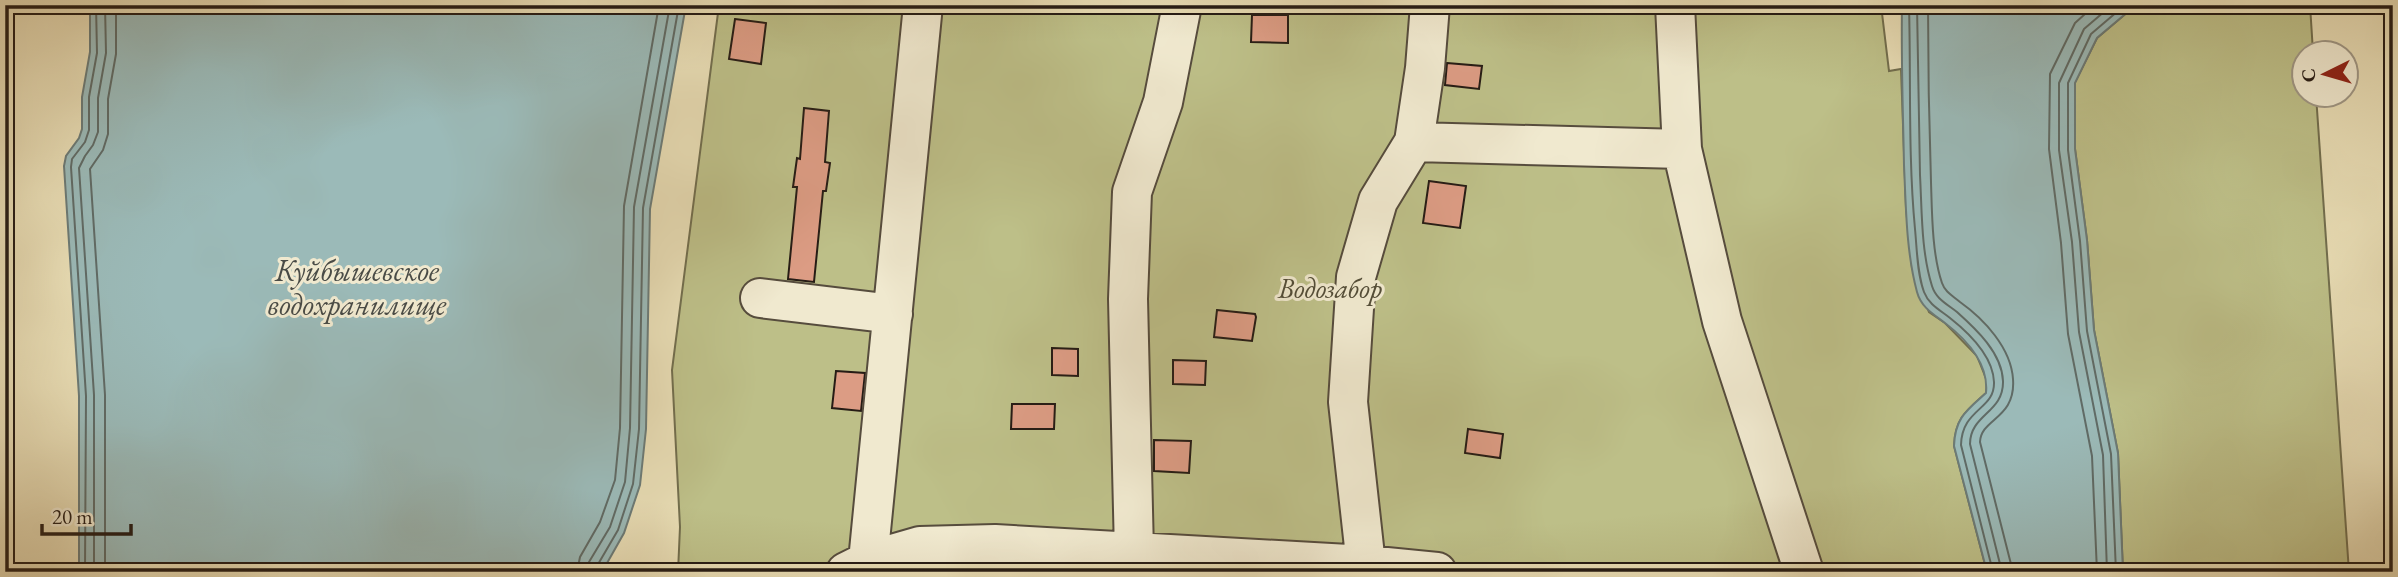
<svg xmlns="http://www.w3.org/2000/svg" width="2398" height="577" viewBox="0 0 2398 577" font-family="'EB Garamond',serif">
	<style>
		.green { fill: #bdbf88; stroke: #726e4e; stroke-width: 2 }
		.water { fill: #9bbab8; stroke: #6c7b77; stroke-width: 2 }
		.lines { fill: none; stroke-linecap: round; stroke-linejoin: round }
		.shore { stroke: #606b66; stroke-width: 2 }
		.building { fill: #dc9c84; stroke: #261c15; stroke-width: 2 }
		.minor-casing { stroke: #564c3d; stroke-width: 42 }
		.minor { stroke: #f0e9cf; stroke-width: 38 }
		.labels { text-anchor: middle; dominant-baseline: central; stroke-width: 6; stroke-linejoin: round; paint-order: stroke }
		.park-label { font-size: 28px; font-style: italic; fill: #534d38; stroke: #f0e9cf }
		.water-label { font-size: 30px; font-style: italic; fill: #494b46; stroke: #f0e9cf }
	</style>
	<rect width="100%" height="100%" fill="#e8ddb5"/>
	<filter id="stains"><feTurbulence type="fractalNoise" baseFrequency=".00286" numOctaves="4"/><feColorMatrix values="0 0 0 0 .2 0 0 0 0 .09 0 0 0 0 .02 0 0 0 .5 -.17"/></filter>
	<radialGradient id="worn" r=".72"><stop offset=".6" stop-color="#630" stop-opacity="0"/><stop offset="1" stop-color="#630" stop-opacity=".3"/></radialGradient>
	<path class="green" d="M 719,5 L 1881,5 L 1889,71 L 1901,69 L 1906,208 L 1912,268 L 1929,312 L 1945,323 L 1977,356 L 1987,381 L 1986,393 C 1967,410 1955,418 1954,446 L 1987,572 L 678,572 L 680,527 L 672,370 Z
		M 2136,5 L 2310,5 L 2313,52 L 2304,52 L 2304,94 L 2316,95 L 2349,572 L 2123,572 L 2118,453 L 2094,330 L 2087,240 L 2075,149 L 2075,82 L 2097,38 Z"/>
	<path class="water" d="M 90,5 L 686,5 L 650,209 L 646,429 L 640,485 L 624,533 L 602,572 L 79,572 L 79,396 L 64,166 L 66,156 L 79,138 L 82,129 L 82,97 L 90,52 Z
		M 1902,5 L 2136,5 L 2097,38 L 2075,83 L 2075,149 L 2087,240 L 2094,330 L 2118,453 L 2123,572 L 1987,572 L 1954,446 C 1955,418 1966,411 1986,393 C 1989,363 1967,340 1945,323 C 1933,314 1921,307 1917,292 C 1906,251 1906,207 1904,165 C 1903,112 1901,59 1902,5 Z"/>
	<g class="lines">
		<path class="shore" d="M 1909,5 C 1911,80 1908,155 1915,229 C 1917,249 1917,273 1924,292 C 1929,305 1940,310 1950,318 C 1969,333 1993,356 1994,382 C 1995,410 1962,408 1961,445 L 1993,572
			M 1917,5 C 1918,62 1919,119 1920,175 C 1922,211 1921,251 1932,286 C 1936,299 1947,304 1957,312 C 1976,329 2002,353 2003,381 C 2004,413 1970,414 1970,444 L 2002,572
			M 1928,5 C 1928,64 1929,123 1931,182 C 1932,213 1932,254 1942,283 C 1945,292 1953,296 1960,302 C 1984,319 2011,348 2013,379 C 2016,419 1981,418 1980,442 L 2013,572
			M 2095,5 L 2075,23 L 2050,74 L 2049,149 L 2061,243 L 2068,334 L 2092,456 L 2097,572
			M 85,572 L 86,396 L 71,167 L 72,159 L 85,142 L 89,130 L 89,97 L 97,53 L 96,5
			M 94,572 L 94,395 L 79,168 L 85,156 L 93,145 L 98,132 L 98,98 L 106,53 L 105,5
			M 105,572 L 105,395 L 90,169 L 103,150 L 108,134 L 108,99 L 116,54 L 116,5
			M 577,572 L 580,557 L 600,522 L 615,480 L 620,428 L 624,206 L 659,5
			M 587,572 L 589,562 L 610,527 L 625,482 L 630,428 L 634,207 L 670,5
			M 596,572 L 597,566 L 618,530 L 633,484 L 639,429 L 643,208 L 679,5
			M 2107,572 L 2103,455 L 2079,332 L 2072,242 L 2059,150 L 2059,83 L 2084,29 L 2112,5
			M 2116,572 L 2111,454 L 2087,331 L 2080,241 L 2068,150 L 2068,83 L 2091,34 L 2125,5"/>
	</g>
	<path class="building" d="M 1252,15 L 1288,15 L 1288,43 L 1251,42 Z
		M 735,19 L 766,23 L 761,64 L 729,59 Z
		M 1447,63 L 1482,66 L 1479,89 L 1445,85 Z
		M 804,108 L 829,111 L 825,162 L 830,163 L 826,191 L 823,191 L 814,282 L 788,279 L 797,187 L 793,187 L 797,158 L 800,159 Z
		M 1429,181 L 1466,186 L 1460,228 L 1423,223 Z
		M 1217,310 L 1255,314 L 1256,317 L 1252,341 L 1214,337 Z
		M 1052,348 L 1078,349 L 1078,376 L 1052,375 Z
		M 1173,360 L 1206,361 L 1205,385 L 1173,384 Z
		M 836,371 L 865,373 L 861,411 L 832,408 Z
		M 1012,404 L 1055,404 L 1054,429 L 1011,429 Z
		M 1468,429 L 1503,434 L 1500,458 L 1465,453 Z
		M 1154,440 L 1191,441 L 1189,473 L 1154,471 Z"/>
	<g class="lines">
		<g class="minor-casing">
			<path id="minor" d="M 1675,5 L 1682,149 L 1722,321 L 1804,572
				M 1414,142 L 1682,149
				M 760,298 L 893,314
				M 1134,552 L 1128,299 L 1132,192 L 1163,102 L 1182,5
				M 868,561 L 923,5
				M 1366,565 L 1348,402 L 1356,277 L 1378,201 L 1414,142 L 1425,68 L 1430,5
				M 846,572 L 868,561 L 920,546 L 995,544 L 1366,565 L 1437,572"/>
		</g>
		<use href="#minor" class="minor"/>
	</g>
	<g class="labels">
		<g class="park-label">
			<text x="1330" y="288">Водозабор</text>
		</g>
		<g class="water-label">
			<text x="357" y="270">Куйбышевское<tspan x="357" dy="34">водохранилище</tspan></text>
		</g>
	</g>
	<rect width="2398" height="577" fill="none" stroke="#e8ddb5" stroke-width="28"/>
	<rect x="7" y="7" width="2384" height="563" fill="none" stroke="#261c15" stroke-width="3.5"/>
	<rect x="14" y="14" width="2370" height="549" fill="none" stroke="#261c15" stroke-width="2"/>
	<g transform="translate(2325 74) rotate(265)"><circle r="33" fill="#f0e9cf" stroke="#9f9785" stroke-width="2"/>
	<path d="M0-5L12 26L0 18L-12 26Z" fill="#8f2418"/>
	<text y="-10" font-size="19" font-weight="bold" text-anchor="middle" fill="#261c15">С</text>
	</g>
	<path d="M42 524v10h89v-10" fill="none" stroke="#261c15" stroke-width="3.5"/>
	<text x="52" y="524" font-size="21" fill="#261c15" stroke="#f0e9cf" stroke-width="5" paint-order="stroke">20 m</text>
	<rect width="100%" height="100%" filter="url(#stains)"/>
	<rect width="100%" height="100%" fill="url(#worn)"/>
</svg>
